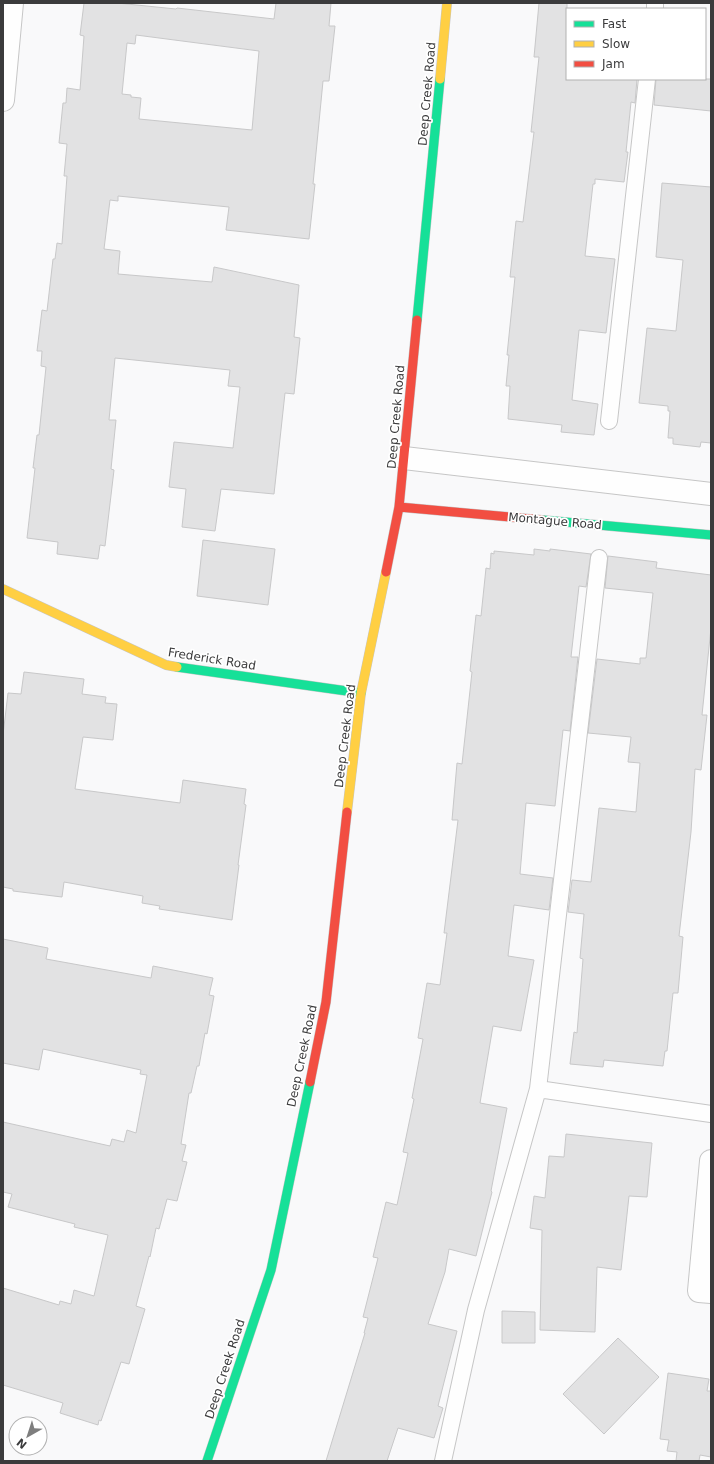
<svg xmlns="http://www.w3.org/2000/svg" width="714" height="1464" viewBox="0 0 714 1464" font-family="'DejaVu Sans',sans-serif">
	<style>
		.building { fill: #e2e2e3; stroke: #c8c8c9; fill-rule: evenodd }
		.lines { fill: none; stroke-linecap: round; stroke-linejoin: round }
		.lane-casing { stroke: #c6c6c6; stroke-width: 18 }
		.street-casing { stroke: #c6c6c6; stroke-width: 24 }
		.fast-casing { stroke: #c6c6c6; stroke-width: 10 }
		.slow-casing { stroke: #c6c6c6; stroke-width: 10 }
		.jam-casing { stroke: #c6c6c6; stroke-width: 10 }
		.lane { stroke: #fefefe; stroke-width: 16 }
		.street { stroke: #fefefe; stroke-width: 22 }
		.fast { stroke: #16e098; stroke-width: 9 }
		.slow { stroke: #ffcf43; stroke-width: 9 }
		.jam { stroke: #f24e42; stroke-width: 9 }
		.labels { text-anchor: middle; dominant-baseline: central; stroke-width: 3.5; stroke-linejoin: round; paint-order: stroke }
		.street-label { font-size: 12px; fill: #3b3b3c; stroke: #fff }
	</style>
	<rect width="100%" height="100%" fill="#f9f9fa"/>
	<path class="building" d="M 84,3 L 117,3 L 176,9 L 177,8 L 274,19 L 276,3 L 331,3 L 329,26 L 335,26 L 329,81 L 323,81 L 313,184 L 315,184 L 309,239 L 226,230 L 229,207 L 118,196 L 118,201 L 110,200 L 104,249 L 120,251 L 118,274 L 212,282 L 214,267 L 299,285 L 294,337 L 300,338 L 294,394 L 285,393 L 274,494 L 221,489 L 215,531 L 182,527 L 186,489 L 169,487 L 174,442 L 233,448 L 240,387 L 228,386 L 230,370 L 115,358 L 109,420 L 116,420 L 111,469 L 114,470 L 105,546 L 100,545 L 98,559 L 57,554 L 58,542 L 27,538 L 35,468 L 33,468 L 37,435 L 39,435 L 46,367 L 41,366 L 42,351 L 37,351 L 42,310 L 47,311 L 53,259 L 55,259 L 57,243 L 62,244 L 67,176 L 64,176 L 67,144 L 59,143 L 63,103 L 66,103 L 67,88 L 80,90 L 84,36 L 80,35 ZM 136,35 L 259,51 L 252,130 L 139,119 L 141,98 L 131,97 L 131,95 L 122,94 L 127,43 L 135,44 Z
		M 539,3 L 567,3 L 567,79 L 637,79 L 635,103 L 631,102 L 626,152 L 628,152 L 624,182 L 595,179 L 595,184 L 593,184 L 585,256 L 615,259 L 606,333 L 579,330 L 572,400 L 598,404 L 594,435 L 561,432 L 562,425 L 508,419 L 510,386 L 506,386 L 509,355 L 507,355 L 515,277 L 510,277 L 516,221 L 523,222 L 534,132 L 531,132 L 539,57 L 534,57 Z
		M 656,79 L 711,79 L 711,111 L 654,105 Z
		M 662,183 L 711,187 L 711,443 L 701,442 L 700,447 L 673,444 L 673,438 L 668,438 L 670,411 L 668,411 L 668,406 L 639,403 L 647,328 L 676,331 L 683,260 L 656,257 Z
		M 203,540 L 275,549 L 268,605 L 197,596 Z
		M 534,549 L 550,551 L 550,549 L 591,554 L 586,587 L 579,586 L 571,657 L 578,657 L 570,731 L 563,730 L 555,806 L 526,803 L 520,874 L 553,878 L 549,910 L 514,905 L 508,956 L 534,960 L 521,1031 L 493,1026 L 480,1103 L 507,1108 L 491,1191 L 492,1192 L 476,1256 L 449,1249 L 445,1272 L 428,1324 L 457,1331 L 438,1406 L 443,1408 L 434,1438 L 398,1428 L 387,1461 L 326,1461 L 365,1333 L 364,1333 L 368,1318 L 363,1317 L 378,1258 L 373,1257 L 386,1202 L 397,1205 L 408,1153 L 403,1152 L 414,1099 L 412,1098 L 423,1039 L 418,1038 L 427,983 L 440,985 L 447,933 L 444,933 L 458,820 L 452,820 L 457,763 L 462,764 L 472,672 L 470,671 L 476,615 L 481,616 L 486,568 L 490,569 L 491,553 L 494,554 L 494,551 L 534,555 Z
		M 608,556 L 657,562 L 656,568 L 711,575 L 711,628 L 702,715 L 707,715 L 701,770 L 695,769 L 691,832 L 679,936 L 683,937 L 678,993 L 673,993 L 667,1051 L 665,1051 L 663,1066 L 604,1060 L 603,1067 L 570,1064 L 574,1032 L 577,1033 L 583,959 L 580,958 L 584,914 L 568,912 L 572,880 L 591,882 L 599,808 L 636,812 L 640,763 L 628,762 L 631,737 L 588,733 L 597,659 L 640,664 L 640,658 L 646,658 L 653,593 L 605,588 Z
		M 24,672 L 84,679 L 82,694 L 106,697 L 105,703 L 117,704 L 113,740 L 83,737 L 75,789 L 180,803 L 183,780 L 246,789 L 244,804 L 246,805 L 238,865 L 239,865 L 232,920 L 159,909 L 160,906 L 142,903 L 143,896 L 64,882 L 62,897 L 13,891 L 13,889 L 3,887 L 3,735 L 8,693 L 21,694 Z
		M 3,939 L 48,948 L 46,959 L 151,978 L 153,966 L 213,978 L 209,995 L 214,996 L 207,1034 L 205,1033 L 199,1066 L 197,1066 L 191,1093 L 189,1093 L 181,1144 L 186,1145 L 182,1161 L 187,1162 L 177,1201 L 167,1199 L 159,1229 L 156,1228 L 150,1257 L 149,1256 L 136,1306 L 145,1309 L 129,1364 L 121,1362 L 101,1421 L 99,1420 L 98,1425 L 60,1413 L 63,1403 L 3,1385 L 3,1288 L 59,1305 L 60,1301 L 71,1304 L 74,1290 L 94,1296 L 108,1235 L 74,1227 L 75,1224 L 8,1207 L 12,1194 L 3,1192 L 3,1122 L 110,1146 L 112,1139 L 124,1142 L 127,1130 L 136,1133 L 147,1075 L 140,1074 L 141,1070 L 43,1049 L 39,1070 L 3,1063 Z
		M 566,1134 L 652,1143 L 647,1197 L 629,1196 L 621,1270 L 597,1267 L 595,1332 L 540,1330 L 542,1230 L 530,1228 L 534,1196 L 545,1198 L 549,1156 L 564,1157 Z
		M 502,1311 L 535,1312 L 535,1343 L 502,1343 Z
		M 618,1338 L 659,1377 L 604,1434 L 563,1394 Z
		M 668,1373 L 709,1379 L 707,1391 L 711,1391 L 711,1457 L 700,1455 L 699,1461 L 676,1461 L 677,1452 L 667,1451 L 669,1440 L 660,1439 Z"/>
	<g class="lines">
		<g class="lane-casing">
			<path id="lane" d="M 655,9 L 655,3
				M 609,421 L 647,79
				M 538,1089 L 711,1114
				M 443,1461 L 476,1310 L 538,1089 L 599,558"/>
		</g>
		<g class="street-casing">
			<path id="street" d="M 3,100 L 12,3
				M 404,458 L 711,494
				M 711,1161 L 699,1291 L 711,1292"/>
		</g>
		<g class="fast-casing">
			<path id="fast" d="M 417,320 L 440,79
				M 542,520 L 711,535
				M 177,667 L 361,693
				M 207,1461 L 271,1270 L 310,1082"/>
		</g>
		<g class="slow-casing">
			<path id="slow" d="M 440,79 L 447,3
				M 3,589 L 166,665 L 177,667
				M 347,812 L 361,693 L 386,572"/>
		</g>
		<g class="jam-casing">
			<path id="jam" d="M 399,507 L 542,520
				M 386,572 L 399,507 L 417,320
				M 310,1082 L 326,1002 L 347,812"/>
		</g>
		<use href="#lane" class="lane"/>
		<use href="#street" class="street"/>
		<use href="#fast" class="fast"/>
		<use href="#slow" class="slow"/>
		<use href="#jam" class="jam"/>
	</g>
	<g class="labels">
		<g class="street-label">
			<text transform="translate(427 94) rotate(-85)">Deep Creek Road</text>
			<text transform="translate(396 417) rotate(-85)">Deep Creek Road</text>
			<text transform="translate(555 521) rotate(5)">Montague Road</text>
			<text transform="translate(212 659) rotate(9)">Frederick Road</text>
			<text transform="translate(345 736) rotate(-83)">Deep Creek Road</text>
			<text transform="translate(302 1056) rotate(-78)">Deep Creek Road</text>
			<text transform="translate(225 1369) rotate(-72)">Deep Creek Road</text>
		</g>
	</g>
	<rect width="714" height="1464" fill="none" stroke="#3b3b3c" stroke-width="8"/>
	<rect x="566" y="8" width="140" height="72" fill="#ffffff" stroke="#b1b1b1"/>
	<rect x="574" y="21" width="20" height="6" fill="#16e098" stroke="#b1b1b1"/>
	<text x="602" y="28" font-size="12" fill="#3b3b3c">Fast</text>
	<rect x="574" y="41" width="20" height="6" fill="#ffcf43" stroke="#b1b1b1"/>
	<text x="602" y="48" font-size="12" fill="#3b3b3c">Slow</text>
	<rect x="574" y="61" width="20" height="6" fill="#f24e42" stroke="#b1b1b1"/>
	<text x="602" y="68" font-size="12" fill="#3b3b3c">Jam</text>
	<g transform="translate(28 1436) rotate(219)"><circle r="19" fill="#ffffff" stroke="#b1b1b1"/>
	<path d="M0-3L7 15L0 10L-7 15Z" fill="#7e7e7e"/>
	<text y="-6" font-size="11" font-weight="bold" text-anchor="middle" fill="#3b3b3c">N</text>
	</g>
</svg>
